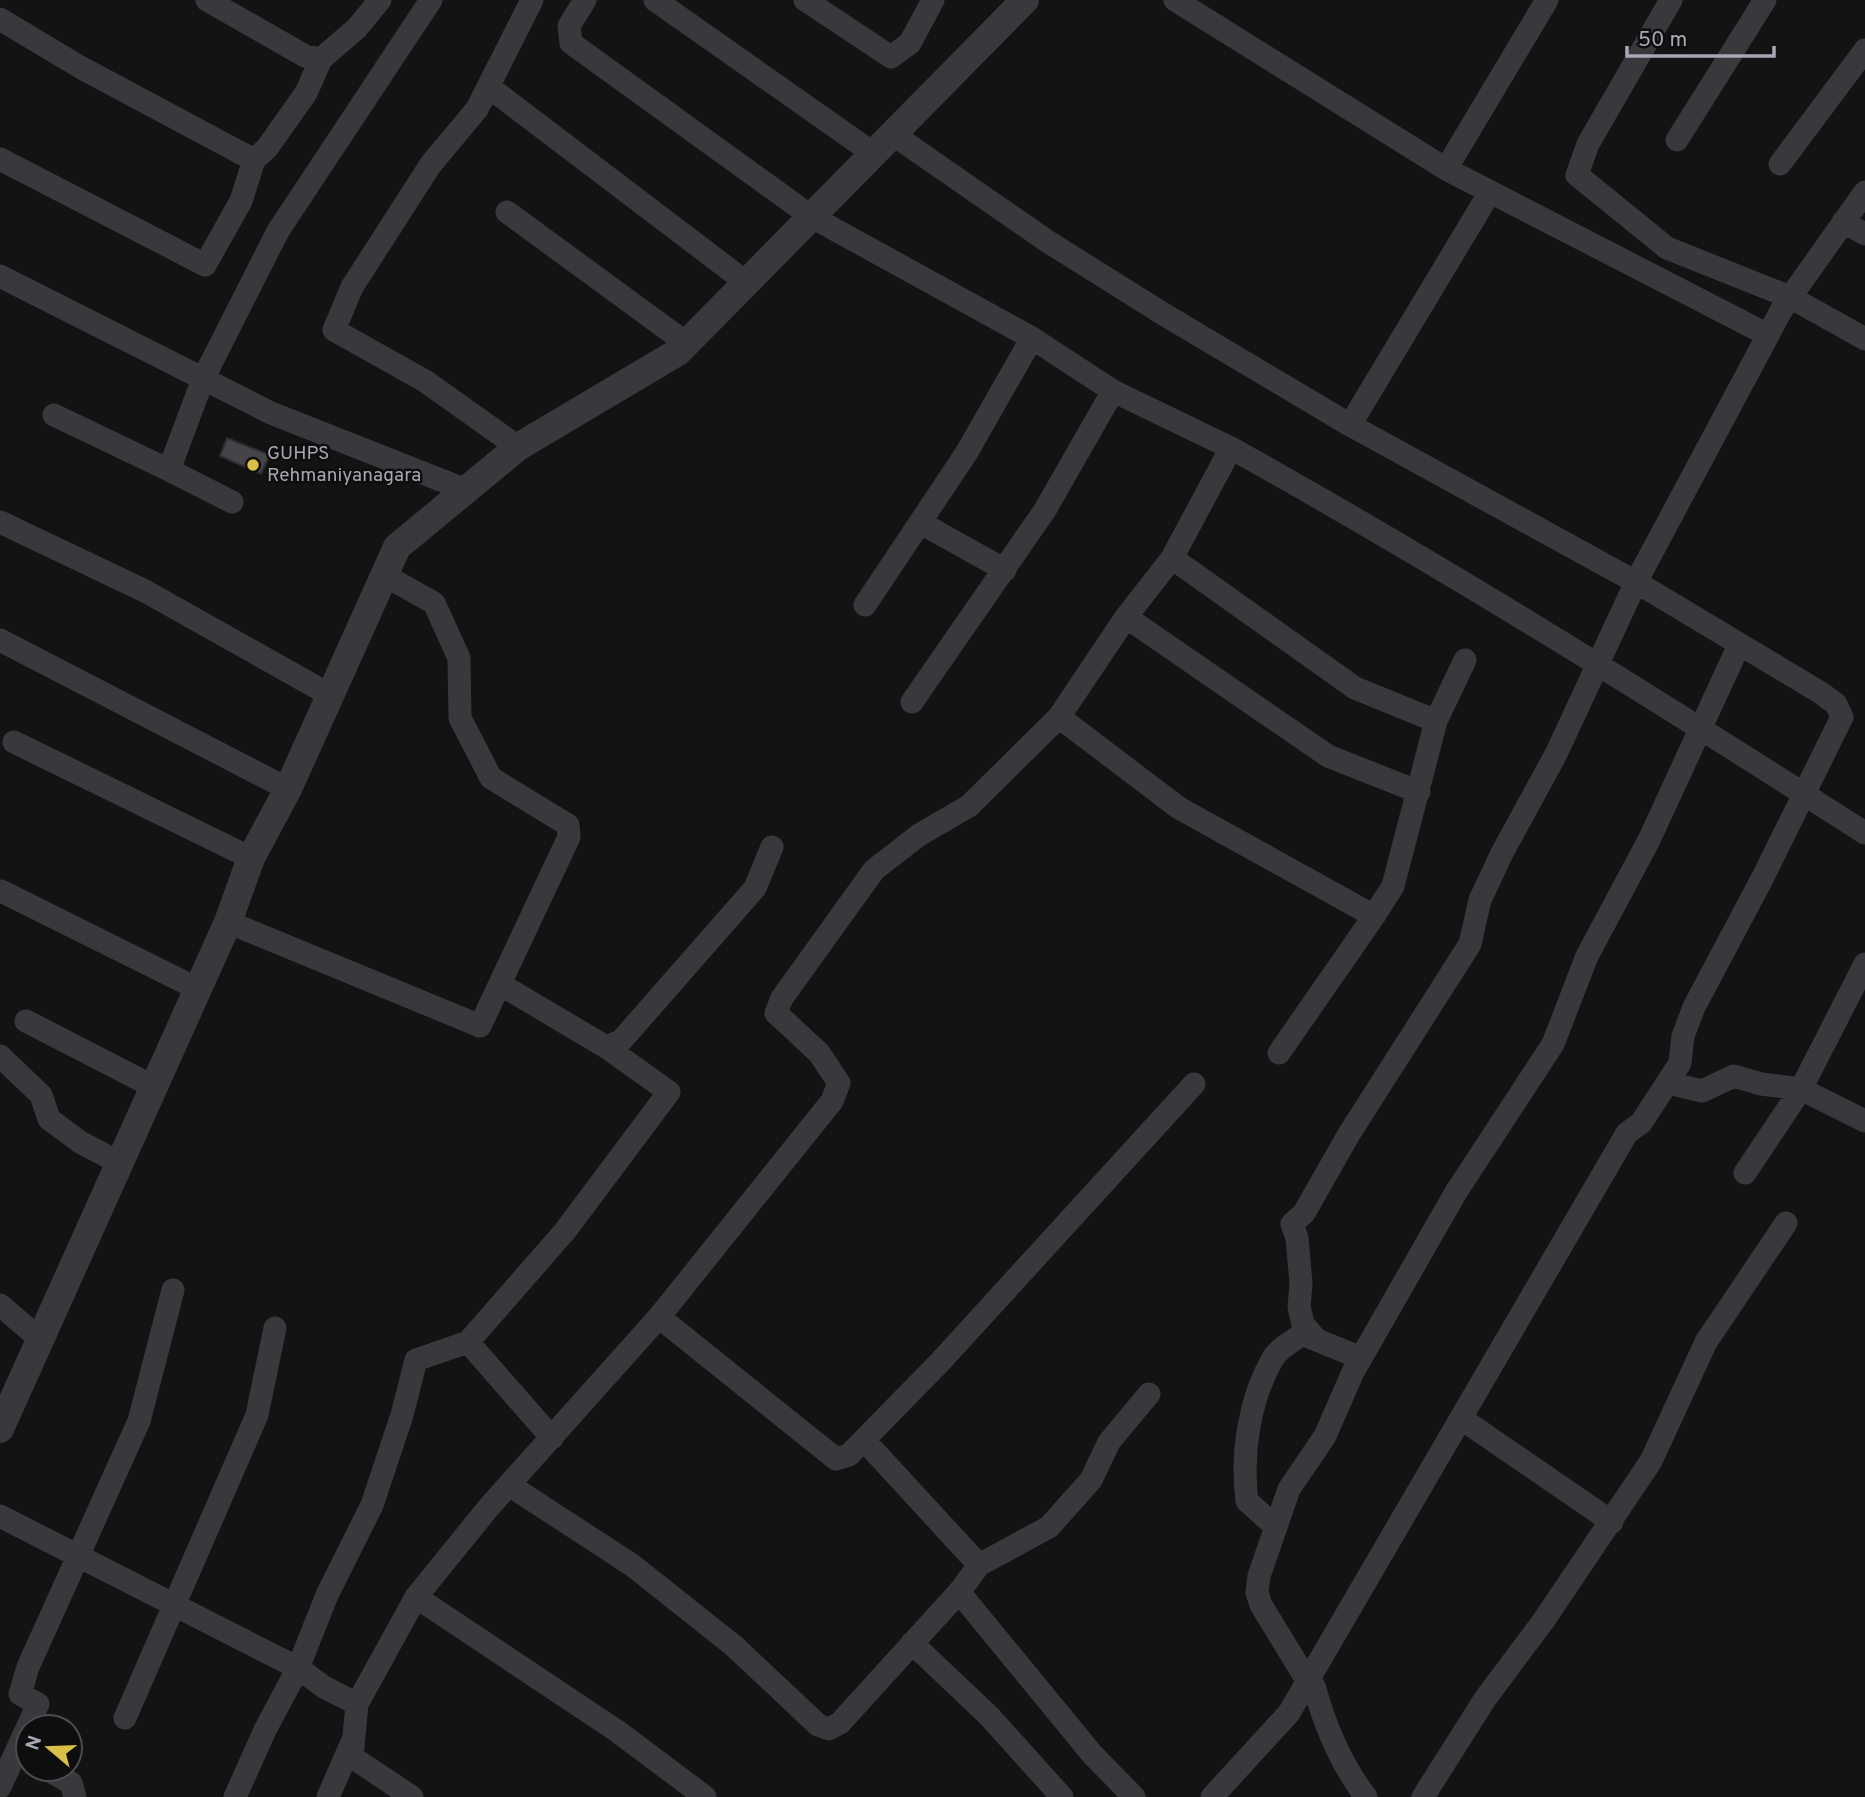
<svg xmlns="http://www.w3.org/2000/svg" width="1865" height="1797" viewBox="0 0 1865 1797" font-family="Overpass,sans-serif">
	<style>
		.building { fill: #454549; stroke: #2d2d30; stroke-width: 2 }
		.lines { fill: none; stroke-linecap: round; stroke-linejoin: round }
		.minor { stroke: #39393d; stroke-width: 23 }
		.tertiary { stroke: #39393d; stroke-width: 28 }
		.poi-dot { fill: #d9c046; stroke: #0e0e0f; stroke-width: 2.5 }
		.labels { text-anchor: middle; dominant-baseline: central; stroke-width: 5; stroke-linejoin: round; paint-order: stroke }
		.poi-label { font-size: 19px; fill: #a6a8b3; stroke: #0e0e0f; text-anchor: start }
	</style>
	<rect width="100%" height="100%" fill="#131314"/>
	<path class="building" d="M 227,438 L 270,455 L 261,474 L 220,456 Z"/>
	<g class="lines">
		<path class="minor" d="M 207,0 L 305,56 L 321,59
			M 585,0 L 569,26 L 571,43 L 812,217 L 1032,338 L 1113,391 L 1231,448
			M 655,0 L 874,154
			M 805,0 L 891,57 L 910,43 L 933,0
			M 1175,0 L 1446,169 L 1768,335
			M 1671,0 L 1588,144 L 1577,175 L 1667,248 L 1790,297 L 1865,339
			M 0,19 L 80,67 L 254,160 L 241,201 L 205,265 L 0,159
			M 489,87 L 747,283
			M 894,135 L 1047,241 L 1165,315 L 1350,425 L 1636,582 L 1821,693 L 1836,704 L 1842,717 L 1763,877 L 1694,1007 L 1683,1036 L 1680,1063 L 1641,1123 L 1627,1133 L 1289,1713 L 1212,1797
			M 1677,140 L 1765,0
			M 254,160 L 267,148 L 306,93 L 321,59 L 357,28 L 380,0
			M 1780,164 L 1865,50
			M 1446,169 L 1547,0
			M 507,212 L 686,343
			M 1843,222 L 1865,234
			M 0,276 L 271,413 L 466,490
			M 54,415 L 169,470 L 203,379 L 278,231 L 431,0
			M 1350,425 L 1490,192
			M 518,447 L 425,381 L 334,330 L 352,287 L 431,164 L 477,109 L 532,0
			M 169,470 L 232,502
			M 0,522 L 145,591 L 330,695
			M 921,523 L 1005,570
			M 1172,558 L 1355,688 L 1436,721
			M 865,605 L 967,452 L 1032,338
			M 1126,617 L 1328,756 L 1419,792
			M 0,640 L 288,789
			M 912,702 L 1045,510 L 1113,391
			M 1059,717 L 1179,808 L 1374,916 L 1279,1053
			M 14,742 L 251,858
			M 1,891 L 198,989
			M 1374,916 L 1393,886 L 1436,721 L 1465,660
			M 228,922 L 480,1026 L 569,837 L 568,825 L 491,778 L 460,718 L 459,658 L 434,603 L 384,575
			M 500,984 L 606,1047 L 621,1041 L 755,888 L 772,847
			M 26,1021 L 154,1087
			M 0,1056 L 41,1095 L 49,1119 L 80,1142 L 120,1163
			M 1668,1083 L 1702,1091 L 1734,1076 L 1761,1084 L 1801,1089 L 1865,964
			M 1745,1173 L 1801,1089 L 1865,1121
			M 0,1305 L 40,1339
			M 659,1317 L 832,1101 L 839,1083 L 819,1053 L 776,1013 L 782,998 L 874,870 L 919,835 L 969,806 L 1059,717 L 1126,617 L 1172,558 L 1231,448 C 1448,569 1657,700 1865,833
			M 1315,1338 L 1303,1324 L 1299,1307 L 1301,1283 L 1297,1238 L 1292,1224 L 1304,1213 L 1349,1134 L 1470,944 L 1480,900 L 1502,853 L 1556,754 L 1636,582 L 1782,309 L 1865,192
			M 1462,1419 L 1612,1522
			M 552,1438 L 468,1342 L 565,1231 L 669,1092 L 606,1047
			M 509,1485 L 632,1565 L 734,1646 L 818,1725 L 829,1729 L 840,1723 L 959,1592 L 979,1565 L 864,1440
			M 0,1516 L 298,1668 L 324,1687 L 357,1704 L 352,1757 L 412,1797
			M 1276,1527 L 1247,1501 C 1241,1454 1249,1400 1273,1358 C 1278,1349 1293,1341 1302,1334 L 1361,1358
			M 979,1565 L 1049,1527 L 1091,1480 L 1109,1442 L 1149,1394
			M 959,1592 L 1092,1754 L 1134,1797
			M 416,1597 L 617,1731 L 705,1797
			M 912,1643 L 989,1716 L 1062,1797
			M 357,1704 L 416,1597 L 489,1507 L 659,1317 L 836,1459 L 849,1455 L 940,1362 L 1194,1084
			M 125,1718 L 257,1415 L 275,1328
			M 47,1769 L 71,1783 L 75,1797
			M 0,1787 L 38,1704 L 20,1694 L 28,1667 L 139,1421 L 173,1290
			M 235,1797 L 265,1730 L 298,1668 L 327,1595 L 372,1505 L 402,1415 L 416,1360 L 468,1342
			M 328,1797 L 352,1742
			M 1366,1797 C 1340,1763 1325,1726 1314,1686 L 1308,1682 L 1261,1605 L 1257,1592 L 1259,1576 L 1289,1489 L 1325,1436 L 1353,1372 L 1456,1192 L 1553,1044 L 1587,956 L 1649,840 L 1739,645
			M 1423,1797 L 1485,1699 L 1544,1620 L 1651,1461 L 1706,1342 L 1786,1223"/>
		<path class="tertiary" d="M 0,1429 L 228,922 L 251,858 L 288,789 L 397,547 L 518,447 L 678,352 L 1025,0"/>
	</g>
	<circle class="poi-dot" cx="253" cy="465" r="7"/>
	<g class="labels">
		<g class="poi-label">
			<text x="267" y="454">GUHPS<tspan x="267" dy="22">Rehmaniyanagara</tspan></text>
		</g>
	</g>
	<g transform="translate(49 1748) rotate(289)"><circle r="33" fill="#0e0e0f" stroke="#4b4c51" stroke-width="2"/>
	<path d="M0-5L12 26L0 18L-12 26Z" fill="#d9c046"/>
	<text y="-10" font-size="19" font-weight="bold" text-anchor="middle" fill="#a6a8b3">N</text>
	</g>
	<path d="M1627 46v10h147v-10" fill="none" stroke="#a6a8b3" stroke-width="3.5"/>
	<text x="1638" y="46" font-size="21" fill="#a6a8b3" stroke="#0e0e0f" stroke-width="5" paint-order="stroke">50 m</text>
</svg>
